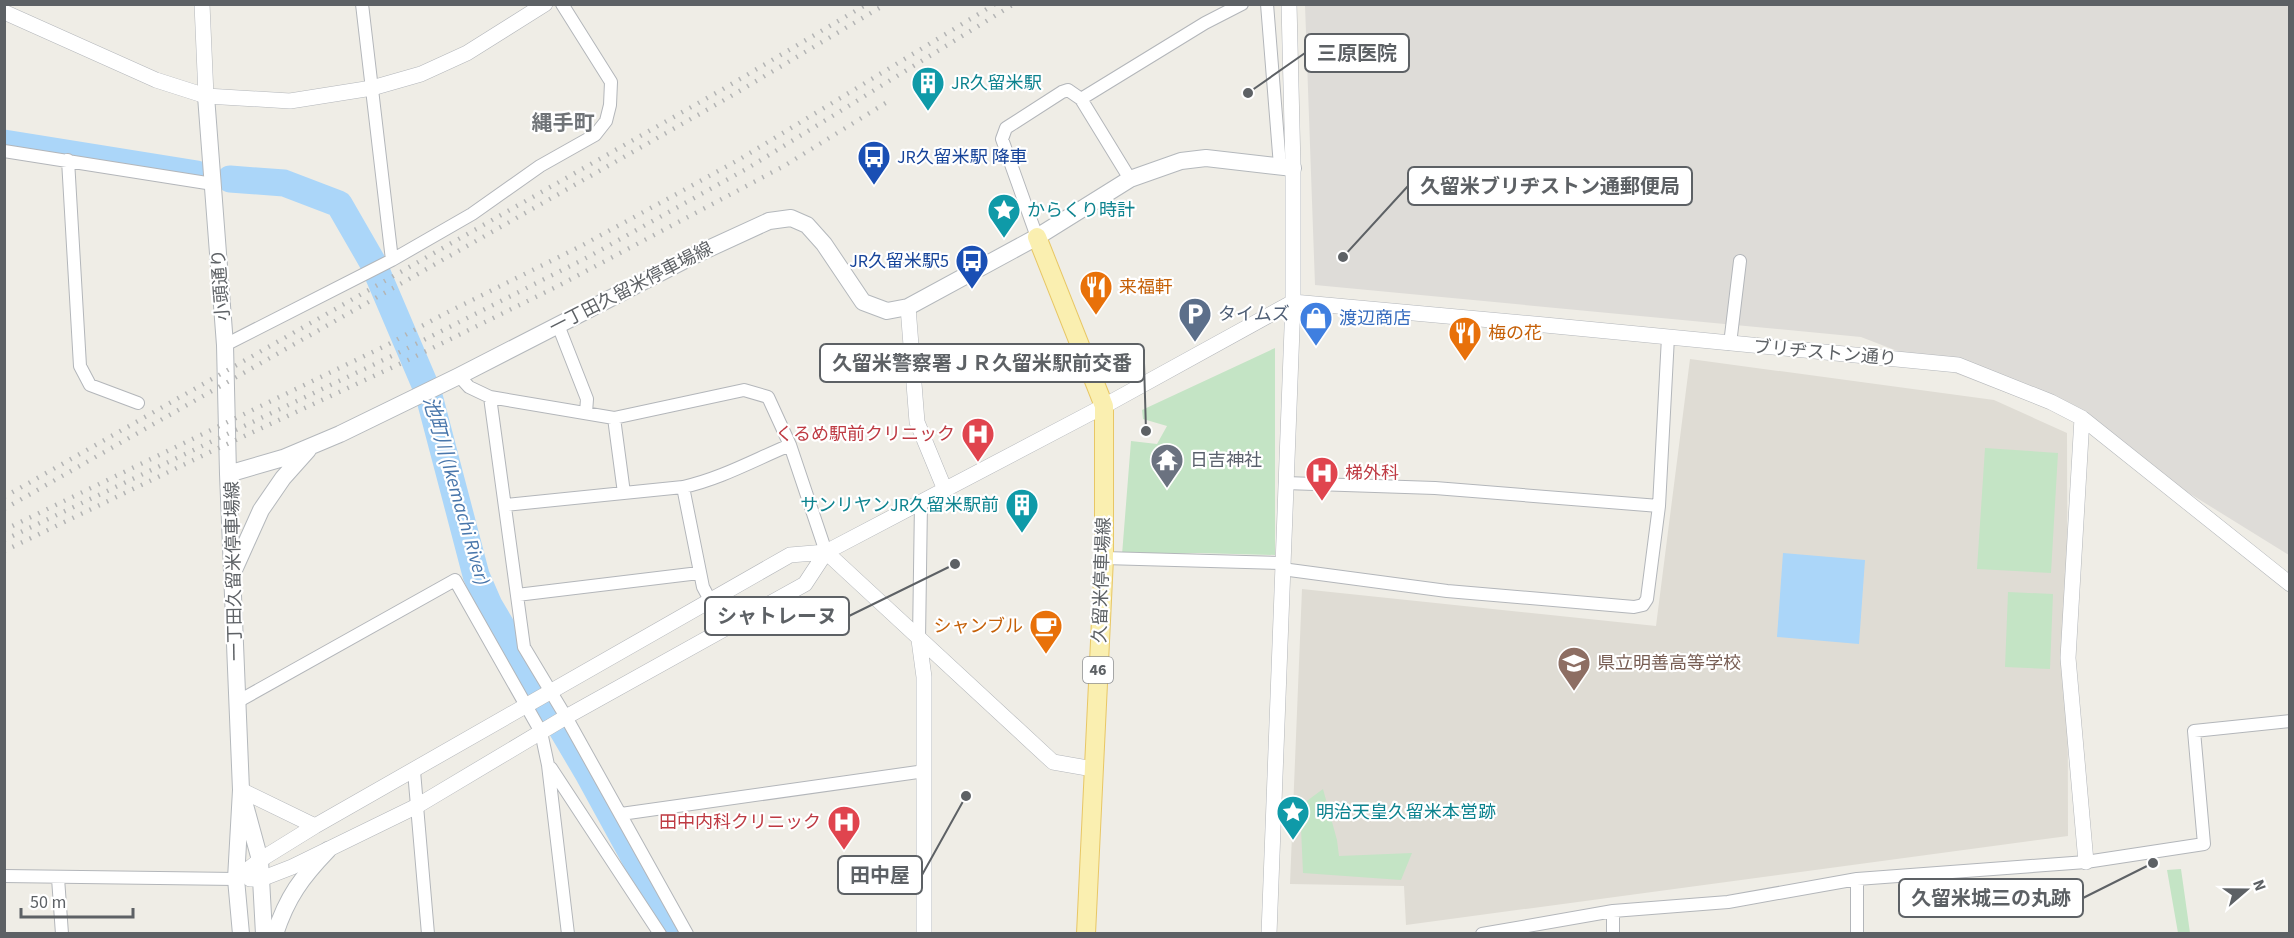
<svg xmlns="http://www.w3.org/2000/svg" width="2294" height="938" viewBox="0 0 2294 938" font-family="'Source Sans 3','Noto Sans JP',sans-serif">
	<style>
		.industrial { fill: #dedcd8 }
		.education { fill: #dfdcd4 }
		.green { fill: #c4e4c5 }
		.water { fill: #abd6f9 }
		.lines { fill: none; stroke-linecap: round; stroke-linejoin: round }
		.river { stroke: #abd6f9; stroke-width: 27 }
		.minor-casing { stroke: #b3b6ba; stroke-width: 14 }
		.tertiary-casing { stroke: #b3b6ba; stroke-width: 16 }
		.secondary-casing { stroke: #b4b8bc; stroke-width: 18 }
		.primary-casing { stroke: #e8c765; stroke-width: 20 }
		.minor { stroke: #fff; stroke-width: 12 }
		.tertiary { stroke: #fff; stroke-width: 15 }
		.secondary { stroke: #fff; stroke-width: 16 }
		.primary { stroke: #faefb0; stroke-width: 18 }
		.rail { stroke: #b4b5b5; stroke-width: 4.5; stroke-dasharray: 1.5 8; stroke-linecap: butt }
		.labels { text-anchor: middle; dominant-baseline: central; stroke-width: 4.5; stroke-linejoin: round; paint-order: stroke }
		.shield { fill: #fff; stroke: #8e9093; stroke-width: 1.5 }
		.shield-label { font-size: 16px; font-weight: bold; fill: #5d6165 }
		.culture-label { font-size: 18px; fill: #0d838f; stroke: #fff; text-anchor: start }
		.transit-label { font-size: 18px; fill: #164399; stroke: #fff; text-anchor: start }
		.street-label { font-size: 18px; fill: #5d6165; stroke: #fff }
		.food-label { font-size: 18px; fill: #c56008; stroke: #fff; text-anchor: start }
		.service-label { font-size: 18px; fill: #4e5e75; stroke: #fff; text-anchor: start }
		.shop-label { font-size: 18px; fill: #366cbe; stroke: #fff; text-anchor: start }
		.health-label { font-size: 18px; fill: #be3a42; stroke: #fff; text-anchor: end }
		.worship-label { font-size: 18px; fill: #5b616d; stroke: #fff; text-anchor: start }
		.education-label { font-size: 18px; fill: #785e54; stroke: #fff; text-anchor: start }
		.water-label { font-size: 20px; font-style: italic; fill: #4876ab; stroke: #fff }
		.quarter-label { font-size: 21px; font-weight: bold; fill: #6f7377; stroke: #fff }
		.leader { fill: none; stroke: #5d6165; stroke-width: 2 }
		.callout-dot { fill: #5d6165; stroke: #fff; stroke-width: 2 }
		.callout { fill: #fff; stroke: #5d6165; stroke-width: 2 }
		.callout-label { font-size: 20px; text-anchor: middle; font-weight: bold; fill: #5d6165 }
	</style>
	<rect width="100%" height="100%" fill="#efede6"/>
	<path class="industrial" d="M 1305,5 L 2289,5 L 2289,555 L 2061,414 L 1861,337 L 1315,285 Z"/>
	<path class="education" d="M 1690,359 L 1994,400 L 2067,433 L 2068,836 L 1406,925 L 1404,886 L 1290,884 L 1302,589 L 1656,626 Z"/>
	<path class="green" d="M 1275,348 L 1275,555 L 1197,553 L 1122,555 L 1131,441 L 1157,444 L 1167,426 L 1143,419 L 1142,410 Z
		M 1985,448 L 2058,453 L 2051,573 L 1977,569 Z
		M 2008,592 L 2053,594 L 2050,669 L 2005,667 Z
		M 1323,789 L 1337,840 L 1339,856 L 1412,853 L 1401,880 L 1303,873 L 1300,806 Z
		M 2181,869 L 2190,933 L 2178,933 L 2167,870 Z"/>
	<path class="water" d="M 1783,553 L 1865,560 L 1859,644 L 1777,637 Z"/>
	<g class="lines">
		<path class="river" d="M 4,143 L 197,174
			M 230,179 L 284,183 L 339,204 L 373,263 L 428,392 L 476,575 L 489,605 L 589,775 L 676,934"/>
		<g class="minor-casing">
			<path id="minor" d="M 362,4 L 392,260
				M 1267,4 L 1280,166
				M 1081,99 L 1205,23 L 1242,4
				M 4,151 L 213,184
				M 68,160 L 80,366 L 90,385 L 138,403
				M 1037,237 L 1002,139 L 1006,128 L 1062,92 L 1068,90 L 1081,99 L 1130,179
				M 558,325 L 587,399 L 586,413
				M 1730,344 L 1740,261
				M 225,345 L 392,260 L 472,214 L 540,166 L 595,135 L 606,121 L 610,105 L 611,82 L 562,4
				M 459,376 L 469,387 L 490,397 L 614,418 L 744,390 L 768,397 L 790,445 L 826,552
				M 490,397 L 524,647 L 566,717 L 687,934
				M 614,418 L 624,493
				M 1285,483 L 1435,488 L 1659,506
				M 683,487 L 703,587 L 725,628
				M 505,505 L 683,487 C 720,479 754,460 790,445
				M 1104,558 L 1282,563
				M 1282,569 L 1447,591 L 1634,607 L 1643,605 L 1647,599 L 1659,506 L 1668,337
				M 517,595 L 699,573
				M 919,640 L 921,502
				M 237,702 L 455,580 L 541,732 L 548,765 L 568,934
				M 551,768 L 660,934
				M 414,771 L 428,934
				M 621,814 L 925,771
				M 4,876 L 236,879
				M 58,878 L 62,934
				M 1857,879 L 1857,934
				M 1613,911 L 1613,934
				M 1482,934 L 1613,911 L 1728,902 L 1857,879 L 2086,862 L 2204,844 L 2194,731 L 2290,721"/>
		</g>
		<g class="tertiary-casing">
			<path id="tertiary" d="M 202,4 L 206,96
				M 4,12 L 156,80 L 206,96 L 290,101 L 372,88 L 421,74 L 467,53 L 545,4
				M 1293,302 L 1545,325 L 1958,365 L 2051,402 L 2082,418 L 2290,584
				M 908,307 L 917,422 L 945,490
				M 2082,418 L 2068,658 L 2086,862
				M 826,552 L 1053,762 L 1093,769
				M 919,640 L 924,677 L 924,934
				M 241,790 L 315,826
				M 236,879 L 260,860 L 315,826 L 790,555 L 826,552 L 1104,406 L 1293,302
				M 250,879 L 261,879 L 292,867 L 417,806 L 566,717 L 805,584 L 826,552
				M 1269,934 L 1293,302 L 1293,168 L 1289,4"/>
		</g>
		<g class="secondary-casing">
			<path id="secondary" d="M 206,96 L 225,345 L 228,474 L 241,790 L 236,879 L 241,934
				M 228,474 L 283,458 L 340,434 L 459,376 L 695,255 L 769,221 L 791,218 L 807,225 L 824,244 L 863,302 L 887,311 L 908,307 L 1037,237 L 1130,179 L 1181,161 L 1206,158 L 1293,168
				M 234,570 L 261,510 L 283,478 L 308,450
				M 245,805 L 260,860 L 264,934
				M 275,934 C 287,897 302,877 328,850"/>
		</g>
		<g class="primary-casing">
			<path id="primary" d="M 1037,237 L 1104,406 L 1104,558 L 1086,934"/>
		</g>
		<use href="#minor" class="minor"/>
		<use href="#tertiary" class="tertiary"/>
		<use href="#secondary" class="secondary"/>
		<use href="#primary" class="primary"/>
		<path class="rail" d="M 4,497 L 723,89 L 867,4
			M 4,509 L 726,99 L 886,4
			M 4,530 L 385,346 L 444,314 L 581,246 L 671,197 L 740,159 L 995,4
			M 4,540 L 398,353 L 588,257 L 748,168 L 1014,4
			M 4,551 L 208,453 L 404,362 L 558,286 L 784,166 L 892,99"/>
	</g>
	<defs>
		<g id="building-pin" transform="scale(1.725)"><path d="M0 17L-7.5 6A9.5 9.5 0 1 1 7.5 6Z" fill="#0f9aa8" stroke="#fff"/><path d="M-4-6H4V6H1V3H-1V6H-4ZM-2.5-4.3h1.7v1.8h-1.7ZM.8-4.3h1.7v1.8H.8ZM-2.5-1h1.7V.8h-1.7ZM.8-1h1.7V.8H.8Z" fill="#fff"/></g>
		<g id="bus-pin" transform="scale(1.725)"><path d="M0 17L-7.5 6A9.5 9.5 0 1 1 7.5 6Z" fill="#1a4fb4" stroke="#fff"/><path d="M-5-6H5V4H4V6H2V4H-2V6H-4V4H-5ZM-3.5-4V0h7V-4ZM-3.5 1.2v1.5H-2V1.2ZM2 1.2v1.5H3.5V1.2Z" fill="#fff"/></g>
		<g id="sight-pin" transform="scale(1.725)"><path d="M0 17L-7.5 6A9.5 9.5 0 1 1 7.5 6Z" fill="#0f9aa8" stroke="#fff"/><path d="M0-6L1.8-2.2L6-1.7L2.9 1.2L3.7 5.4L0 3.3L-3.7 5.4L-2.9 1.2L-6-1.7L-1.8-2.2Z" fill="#fff"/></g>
		<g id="restaurant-pin" transform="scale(1.725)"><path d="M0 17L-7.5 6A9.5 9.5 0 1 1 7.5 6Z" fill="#e8710a" stroke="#fff"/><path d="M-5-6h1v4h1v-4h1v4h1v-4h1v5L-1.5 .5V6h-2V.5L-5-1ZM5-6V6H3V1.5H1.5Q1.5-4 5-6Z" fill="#fff"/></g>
		<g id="parking-pin" transform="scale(1.725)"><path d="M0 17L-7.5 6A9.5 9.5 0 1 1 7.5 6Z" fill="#5c6f8a" stroke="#fff"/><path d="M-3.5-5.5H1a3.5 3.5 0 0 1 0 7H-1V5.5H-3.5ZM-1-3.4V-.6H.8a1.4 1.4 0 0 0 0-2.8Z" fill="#fff"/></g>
		<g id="shop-pin" transform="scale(1.725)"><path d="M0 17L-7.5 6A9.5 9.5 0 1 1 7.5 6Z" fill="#3f7fe0" stroke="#fff"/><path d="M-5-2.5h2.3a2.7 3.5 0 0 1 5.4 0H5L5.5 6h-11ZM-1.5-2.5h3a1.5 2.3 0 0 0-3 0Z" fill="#fff"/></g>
		<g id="hospital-pin" transform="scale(1.725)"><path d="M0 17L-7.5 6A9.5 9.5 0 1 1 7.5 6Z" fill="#e0444e" stroke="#fff"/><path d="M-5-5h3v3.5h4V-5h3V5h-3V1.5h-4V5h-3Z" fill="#fff"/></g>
		<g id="temple-pin" transform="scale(1.725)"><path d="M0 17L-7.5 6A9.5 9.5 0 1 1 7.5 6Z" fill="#6b7280" stroke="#fff"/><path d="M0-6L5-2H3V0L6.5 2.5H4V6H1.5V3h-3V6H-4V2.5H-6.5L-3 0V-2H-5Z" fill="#fff"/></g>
		<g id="cafe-pin" transform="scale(1.725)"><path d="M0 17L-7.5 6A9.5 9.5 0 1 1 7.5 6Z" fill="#e8710a" stroke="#fff"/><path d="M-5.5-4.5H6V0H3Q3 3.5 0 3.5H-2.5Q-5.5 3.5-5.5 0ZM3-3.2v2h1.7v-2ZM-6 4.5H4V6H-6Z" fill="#fff"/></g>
		<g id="school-pin" transform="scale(1.725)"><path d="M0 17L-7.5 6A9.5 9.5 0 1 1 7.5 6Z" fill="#8d6e63" stroke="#fff"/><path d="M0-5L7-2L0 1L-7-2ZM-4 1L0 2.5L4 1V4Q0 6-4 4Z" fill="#fff"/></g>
	</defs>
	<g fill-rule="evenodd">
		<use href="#building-pin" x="928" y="83"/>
		<use href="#bus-pin" x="874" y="157"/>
		<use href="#sight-pin" x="1004" y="210"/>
		<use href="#bus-pin" x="972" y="261"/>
		<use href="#restaurant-pin" x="1096" y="287"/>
		<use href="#parking-pin" x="1195" y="314"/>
		<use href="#shop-pin" x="1316" y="318"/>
		<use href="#restaurant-pin" x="1465" y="333"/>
		<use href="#hospital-pin" x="978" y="434"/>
		<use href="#temple-pin" x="1167" y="460"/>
		<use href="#hospital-pin" x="1322" y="473"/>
		<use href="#building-pin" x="1022" y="505"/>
		<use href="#cafe-pin" x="1046" y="626"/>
		<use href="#school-pin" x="1574" y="663"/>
		<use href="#sight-pin" x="1293" y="812"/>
		<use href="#hospital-pin" x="844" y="822"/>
	</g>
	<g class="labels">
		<rect class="shield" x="1083" y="657" width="30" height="26" rx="4.5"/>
		<g class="shield-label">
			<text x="1098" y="670">46</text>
		</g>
		<g class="culture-label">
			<text x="951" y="83">JR久留米駅</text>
			<text x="1027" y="210">からくり時計</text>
			<text x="999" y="505" text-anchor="end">サンリヤンJR久留米駅前</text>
			<text x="1316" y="812">明治天皇久留米本営跡</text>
		</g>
		<g class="transit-label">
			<text x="897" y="157">JR久留米駅 降車</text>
			<text x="949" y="261" text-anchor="end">JR久留米駅5</text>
		</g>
		<g class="street-label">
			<text transform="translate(221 285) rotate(-94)">小頭通り</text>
			<text transform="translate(631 288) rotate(-27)">一丁田久留米停車場線</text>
			<text transform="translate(1825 353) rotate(5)">ブリヂストン通り</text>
			<text transform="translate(234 571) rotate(-91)">一丁田久留米停車場線</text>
			<text transform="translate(1102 580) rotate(-88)">久留米停車場線</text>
		</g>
		<g class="food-label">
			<text x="1119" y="287">来福軒</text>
			<text x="1488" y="333">梅の花</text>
			<text x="1023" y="626" text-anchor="end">シャンブル</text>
		</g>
		<g class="service-label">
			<text x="1218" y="314">タイムズ</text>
		</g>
		<g class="shop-label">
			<text x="1339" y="318">渡辺商店</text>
		</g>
		<g class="health-label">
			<text x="955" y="434">くるめ駅前クリニック</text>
			<text x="1345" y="473" text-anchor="start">梯外科</text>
			<text x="821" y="822">田中内科クリニック</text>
		</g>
		<g class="worship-label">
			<text x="1190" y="460">日吉神社</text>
		</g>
		<g class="education-label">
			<text x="1597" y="663">県立明善高等学校</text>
		</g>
		<g class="water-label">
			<text transform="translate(456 491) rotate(74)">池町川 (Ikemachi River)</text>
		</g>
		<g class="quarter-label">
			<text x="563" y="123">縄手町</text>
		</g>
	</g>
	<path class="leader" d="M1248 93L1305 53M1343 257L1408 186M1146 431L1144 363M955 564L849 616M966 796L922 875M2153 863L2083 898"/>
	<g class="callout-dot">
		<circle cx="1248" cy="93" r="6"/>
		<circle cx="1343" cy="257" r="6"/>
		<circle cx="1146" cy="431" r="6"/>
		<circle cx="955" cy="564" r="6"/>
		<circle cx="966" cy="796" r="6"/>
		<circle cx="2153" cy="863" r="6"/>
	</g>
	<g class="callout">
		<rect x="1305" y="34" width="104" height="38" rx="6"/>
		<rect x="1408" y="167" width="284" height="38" rx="6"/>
		<rect x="820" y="344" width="324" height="38" rx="6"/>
		<rect x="705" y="597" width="144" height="38" rx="6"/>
		<rect x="838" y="856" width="84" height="38" rx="6"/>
		<rect x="1899" y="879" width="184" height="38" rx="6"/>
	</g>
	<g class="callout-label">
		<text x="1357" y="60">三原医院</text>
		<text x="1550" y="193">久留米ブリヂストン通郵便局</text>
		<text x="982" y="370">久留米警察署ＪＲ久留米駅前交番</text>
		<text x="777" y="623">シャトレーヌ</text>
		<text x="880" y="882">田中屋</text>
		<text x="1991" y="905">久留米城三の丸跡</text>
	</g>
	<rect width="2294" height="938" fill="none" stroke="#5d6165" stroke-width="12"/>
	<g transform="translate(2246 890) rotate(70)" stroke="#ffffff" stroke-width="4.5" paint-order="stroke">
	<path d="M0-4.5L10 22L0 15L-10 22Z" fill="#5d6165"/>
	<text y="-9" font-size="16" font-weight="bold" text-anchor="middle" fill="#5d6165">N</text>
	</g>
	<path d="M21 908v9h112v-9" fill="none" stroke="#5d6165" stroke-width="3"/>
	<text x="30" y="908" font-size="18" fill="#5d6165" stroke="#ffffff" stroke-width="4.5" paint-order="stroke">50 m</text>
</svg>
